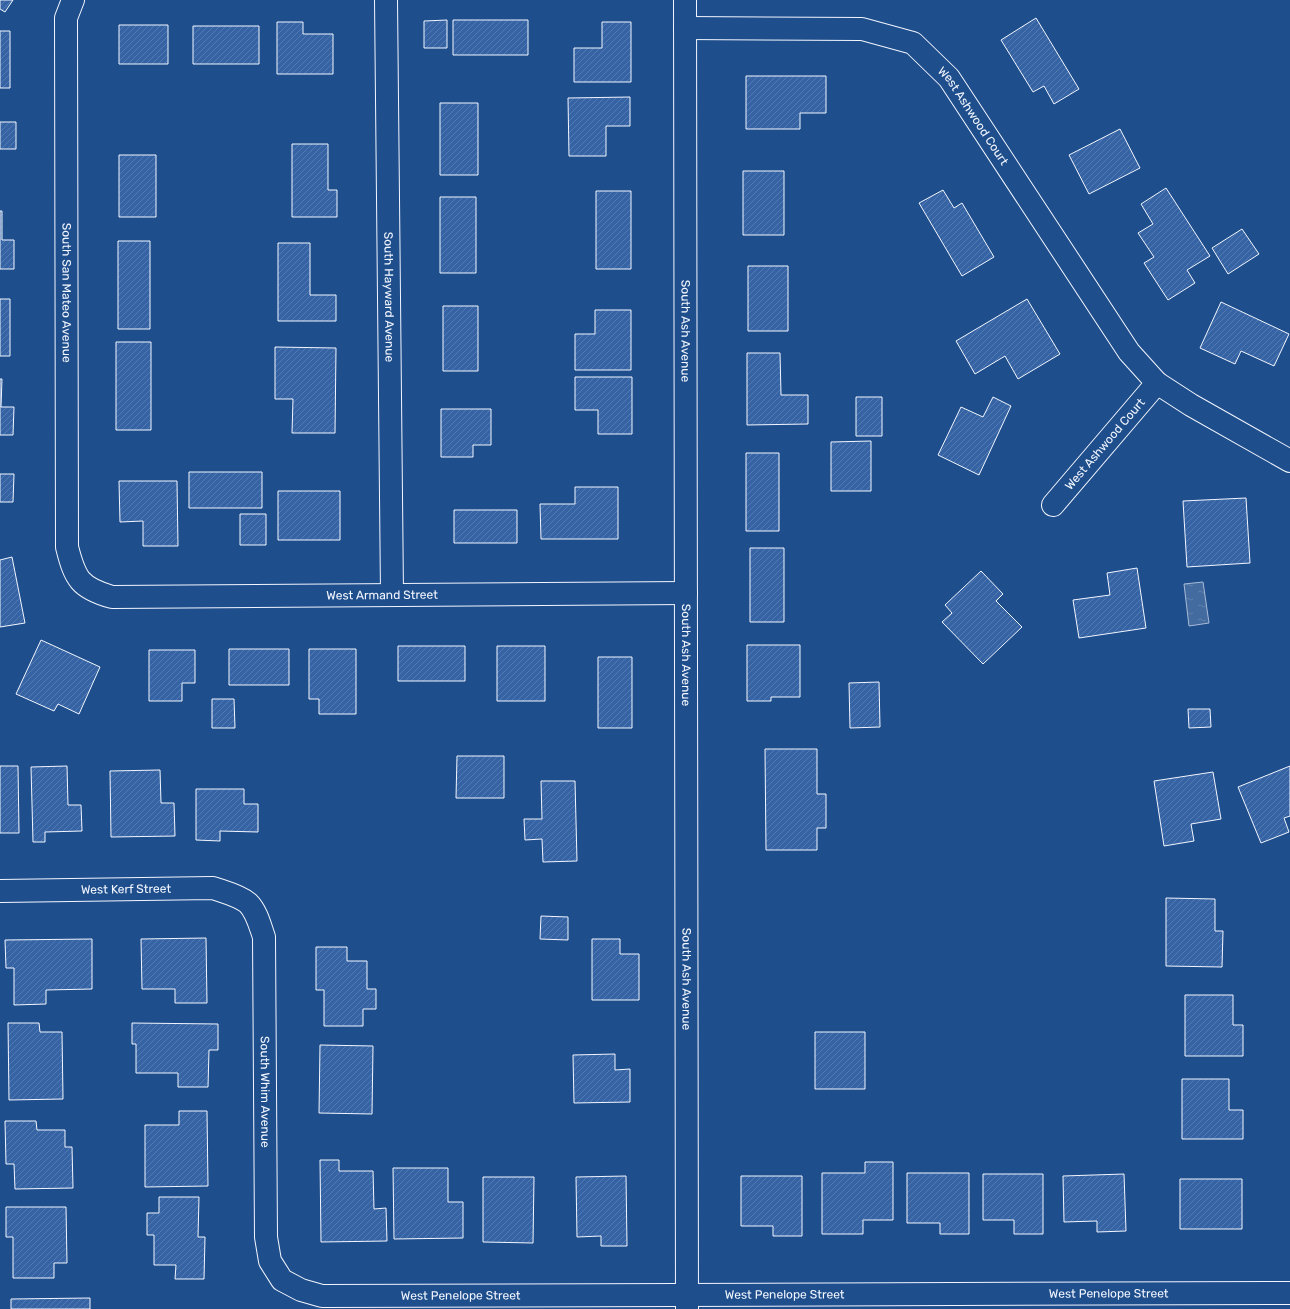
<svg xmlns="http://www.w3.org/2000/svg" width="1290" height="1309" viewBox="0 0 1290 1309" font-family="Rubik,sans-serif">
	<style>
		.water { fill: url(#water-ripples); stroke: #a8bbd7 }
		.building { fill: url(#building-hatch); stroke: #f2f6ff }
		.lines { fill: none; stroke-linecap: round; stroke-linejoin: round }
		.minor-casing { stroke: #f2f6ff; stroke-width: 24 }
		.minor { stroke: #1f4e8c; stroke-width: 22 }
		.labels { text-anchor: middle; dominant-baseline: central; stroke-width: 3; stroke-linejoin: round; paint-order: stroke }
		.street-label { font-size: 12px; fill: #f2f6ff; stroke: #1f4e8c }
	</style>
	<defs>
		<pattern id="water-ripples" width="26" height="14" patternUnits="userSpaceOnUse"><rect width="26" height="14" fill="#446ba0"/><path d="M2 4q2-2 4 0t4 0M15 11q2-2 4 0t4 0" fill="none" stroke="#5f81ae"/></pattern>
		<pattern id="building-hatch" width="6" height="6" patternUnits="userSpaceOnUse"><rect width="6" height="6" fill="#3563a3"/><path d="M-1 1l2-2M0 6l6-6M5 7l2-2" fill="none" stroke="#537ab1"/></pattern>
	</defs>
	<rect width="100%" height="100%" fill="#1f4e8c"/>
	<path class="water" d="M 1203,582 L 1209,623 L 1189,626 L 1184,584 Z"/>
	<path class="building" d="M 0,0 L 13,0 L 5,12 L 0,9 Z
		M 1036,18 L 1079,89 L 1054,104 L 1044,86 L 1033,92 L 1001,40 Z
		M 447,20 L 447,48 L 424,48 L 424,21 Z
		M 453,20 L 528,20 L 528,55 L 453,55 Z
		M 277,22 L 303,22 L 303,34 L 333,34 L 333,74 L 277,74 Z
		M 602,22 L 631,22 L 631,82 L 574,82 L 574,48 L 602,48 Z
		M 119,25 L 168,25 L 168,64 L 119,64 Z
		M 193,26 L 259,26 L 259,64 L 193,64 Z
		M 0,31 L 10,31 L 10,88 L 0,88 Z
		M 746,76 L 826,76 L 826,113 L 800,113 L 800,129 L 746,129 Z
		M 630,97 L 630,126 L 606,126 L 606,156 L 569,156 L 568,98 Z
		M 440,103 L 478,103 L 478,175 L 440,175 Z
		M 0,122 L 16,122 L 16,149 L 0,149 Z
		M 1120,129 L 1140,168 L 1089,194 L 1069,155 Z
		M 292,144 L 328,144 L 328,190 L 337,190 L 337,217 L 292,217 Z
		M 119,155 L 156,155 L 156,217 L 119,217 Z
		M 743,171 L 784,171 L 784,235 L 743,235 Z
		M 1166,188 L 1210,256 L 1187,270 L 1195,283 L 1168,300 L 1144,263 L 1154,257 L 1138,233 L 1153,224 L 1141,204 Z
		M 943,190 L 954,208 L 962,203 L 994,257 L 962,276 L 919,203 Z
		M 596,191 L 631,191 L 631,269 L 596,269 Z
		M 440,197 L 476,197 L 476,273 L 440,273 Z
		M 0,211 L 2,211 L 2,240 L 14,240 L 14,269 L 0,269 Z
		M 1242,229 L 1259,254 L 1228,274 L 1212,248 Z
		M 118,241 L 150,241 L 150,329 L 118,329 Z
		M 278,243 L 310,243 L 310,295 L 336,295 L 336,321 L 278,321 Z
		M 748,266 L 788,266 L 788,331 L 748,331 Z
		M 0,299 L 10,299 L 10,356 L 0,356 Z
		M 1027,299 L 1060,354 L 1018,379 L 1005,356 L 975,374 L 956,341 Z
		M 1221,302 L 1289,334 L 1274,366 L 1241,351 L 1235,364 L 1200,348 Z
		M 443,306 L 478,306 L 478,371 L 443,371 Z
		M 595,310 L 631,310 L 631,370 L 575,370 L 575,334 L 595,334 Z
		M 116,342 L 151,342 L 151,430 L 116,430 Z
		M 275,347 L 336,348 L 335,433 L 292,433 L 293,399 L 275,399 Z
		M 747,353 L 780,353 L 781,395 L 808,395 L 808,424 L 747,425 Z
		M 575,377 L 632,377 L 632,434 L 598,434 L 598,410 L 575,410 Z
		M 0,379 L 2,379 L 1,407 L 14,407 L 13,435 L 0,435 Z
		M 856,397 L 882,397 L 882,436 L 856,436 Z
		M 993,397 L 1011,406 L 979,475 L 938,455 L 961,407 L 983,417 Z
		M 441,409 L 491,409 L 491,445 L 473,445 L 473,457 L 441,457 Z
		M 871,441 L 871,491 L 831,491 L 831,442 Z
		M 746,453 L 779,453 L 779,531 L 746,531 Z
		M 189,472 L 262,472 L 262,508 L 189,508 Z
		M 0,474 L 14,474 L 13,502 L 0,502 Z
		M 119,481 L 177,481 L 178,546 L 143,546 L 143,521 L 120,522 Z
		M 575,487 L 618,487 L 618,539 L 541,539 L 540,504 L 575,504 Z
		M 278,491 L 340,491 L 340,540 L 278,540 Z
		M 1246,498 L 1250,563 L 1187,567 L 1183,501 Z
		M 454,510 L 517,510 L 517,543 L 454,543 Z
		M 240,514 L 266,514 L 266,545 L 240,545 Z
		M 750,548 L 784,548 L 784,622 L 750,622 Z
		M 12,557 L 25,623 L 0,627 L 0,560 Z
		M 1137,568 L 1146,628 L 1079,638 L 1073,600 L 1110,595 L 1107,573 Z
		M 981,571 L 1003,594 L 996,601 L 1022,627 L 983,664 L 942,622 L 952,613 L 945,605 Z
		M 41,640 L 100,667 L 79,714 L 58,704 L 54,711 L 16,694 Z
		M 747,645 L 800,645 L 800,697 L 771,697 L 771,701 L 747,701 Z
		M 398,646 L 465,646 L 465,681 L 398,681 Z
		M 497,646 L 545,646 L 545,701 L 497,701 Z
		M 229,649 L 289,649 L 289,685 L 229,685 Z
		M 309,649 L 356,649 L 356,714 L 319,714 L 319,699 L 309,699 Z
		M 149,650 L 195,650 L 195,683 L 182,683 L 182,701 L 149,701 Z
		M 598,657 L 632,657 L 632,728 L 598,728 Z
		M 879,682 L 880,727 L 850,728 L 849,683 Z
		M 212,699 L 234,699 L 235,728 L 212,728 Z
		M 1188,709 L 1210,709 L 1211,727 L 1189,728 Z
		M 765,749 L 817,749 L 817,794 L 826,794 L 826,828 L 817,828 L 817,850 L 766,850 Z
		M 457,756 L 504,756 L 504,798 L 456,798 Z
		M 0,766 L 18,766 L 19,833 L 0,833 Z
		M 67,766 L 68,805 L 81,805 L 82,831 L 45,832 L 45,842 L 33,842 L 31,767 Z
		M 1290,766 L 1290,816 L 1284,818 L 1289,832 L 1261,843 L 1238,787 Z
		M 160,770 L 161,803 L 174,803 L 175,836 L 111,837 L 110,771 Z
		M 1213,772 L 1221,819 L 1191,824 L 1194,841 L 1164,846 L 1154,781 Z
		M 541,781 L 575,781 L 577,861 L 543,862 L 542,839 L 525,840 L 524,819 L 542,819 Z
		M 196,789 L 244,789 L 244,804 L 258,804 L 258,832 L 220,831 L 220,841 L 196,840 Z
		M 1166,898 L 1215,899 L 1215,931 L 1223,931 L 1222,967 L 1166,966 Z
		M 541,916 L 568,917 L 568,940 L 540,939 Z
		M 206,938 L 207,1003 L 175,1003 L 175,989 L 142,989 L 141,939 Z
		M 92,939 L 92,989 L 46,990 L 46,1004 L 14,1005 L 14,968 L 6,968 L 5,940 Z
		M 592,939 L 620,939 L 620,954 L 639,954 L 639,1000 L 592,1000 Z
		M 316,947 L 347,947 L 347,961 L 367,961 L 367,989 L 376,989 L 376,1009 L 363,1009 L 363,1026 L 324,1026 L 324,990 L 316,990 Z
		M 1185,995 L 1233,995 L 1233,1025 L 1243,1025 L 1243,1056 L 1185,1056 Z
		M 8,1023 L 39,1023 L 40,1032 L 62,1032 L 63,1099 L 9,1100 Z
		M 132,1023 L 218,1024 L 218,1050 L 209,1050 L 208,1087 L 178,1087 L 178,1073 L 136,1073 L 136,1044 L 132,1044 Z
		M 815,1032 L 865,1032 L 865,1089 L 815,1089 Z
		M 320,1045 L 373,1046 L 372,1114 L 319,1113 Z
		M 615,1054 L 615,1070 L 630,1069 L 630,1102 L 574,1103 L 573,1055 Z
		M 1182,1079 L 1229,1079 L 1229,1110 L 1243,1110 L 1243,1139 L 1182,1139 Z
		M 179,1111 L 207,1111 L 208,1186 L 145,1187 L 145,1125 L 179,1125 Z
		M 5,1121 L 36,1121 L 37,1130 L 65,1130 L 65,1147 L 72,1147 L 73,1188 L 15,1189 L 14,1164 L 6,1164 Z
		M 320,1160 L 339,1160 L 339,1171 L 373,1171 L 374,1209 L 386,1208 L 387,1241 L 321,1242 Z
		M 865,1162 L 893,1162 L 893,1220 L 863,1220 L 863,1234 L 822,1234 L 822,1173 L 865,1173 Z
		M 393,1168 L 448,1168 L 448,1202 L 463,1202 L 463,1238 L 394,1239 Z
		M 907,1173 L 969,1173 L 969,1234 L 940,1234 L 940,1223 L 907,1223 Z
		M 983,1174 L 1043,1174 L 1043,1234 L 1014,1234 L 1014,1220 L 983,1220 Z
		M 1124,1174 L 1126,1231 L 1097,1232 L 1097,1221 L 1064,1222 L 1063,1176 Z
		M 626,1176 L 627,1246 L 601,1246 L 601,1236 L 577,1237 L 576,1177 Z
		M 741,1176 L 802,1176 L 802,1236 L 773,1236 L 773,1226 L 741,1226 Z
		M 483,1177 L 534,1177 L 533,1243 L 483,1242 Z
		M 1180,1179 L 1242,1179 L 1242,1229 L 1180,1229 Z
		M 159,1197 L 199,1197 L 198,1237 L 205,1237 L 204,1279 L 175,1279 L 176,1265 L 154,1265 L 154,1235 L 147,1235 L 147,1213 L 159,1213 Z
		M 6,1207 L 66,1207 L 67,1263 L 54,1263 L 54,1278 L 13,1278 L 13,1237 L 6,1237 Z
		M 90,1298 L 90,1309 L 11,1309 L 11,1299 Z"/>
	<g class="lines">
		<g class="minor-casing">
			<g id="minor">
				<path id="s1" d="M 73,0 L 66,18 L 67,547 C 75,579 80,588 112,597 L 686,593"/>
				<path id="s2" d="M 386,0 L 392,595"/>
				<path id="s3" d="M 685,0 L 687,1309"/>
				<path id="s4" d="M 685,28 L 862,29 L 913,43 L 949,78 L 1129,352 L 1157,383 L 1191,405 L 1290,461"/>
				<path id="s5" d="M 1053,505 L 1157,383"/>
				<path id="s6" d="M 0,891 L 213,888 C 224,892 238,895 248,903 C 257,912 260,926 264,937 L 266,1237 L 270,1261 L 282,1280 L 301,1290 L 322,1296 L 1290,1293"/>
			</g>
		</g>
		<use href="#minor" class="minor"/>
	</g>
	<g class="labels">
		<g class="street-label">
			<text stroke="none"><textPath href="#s4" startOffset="325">West Ashwood Court</textPath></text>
			<text stroke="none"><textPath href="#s1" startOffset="294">South San Mateo Avenue</textPath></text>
			<text stroke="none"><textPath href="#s2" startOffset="297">South Hayward Avenue</textPath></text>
			<text stroke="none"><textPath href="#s3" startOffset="331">South Ash Avenue</textPath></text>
			<text stroke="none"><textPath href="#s5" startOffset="80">West Ashwood Court</textPath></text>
			<text stroke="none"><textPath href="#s1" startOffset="891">West Armand Street</textPath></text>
			<text stroke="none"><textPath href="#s3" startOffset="655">South Ash Avenue</textPath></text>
			<text stroke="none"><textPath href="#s6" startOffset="126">West Kerf Street</textPath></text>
			<text stroke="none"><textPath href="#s3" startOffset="979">South Ash Avenue</textPath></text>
			<text stroke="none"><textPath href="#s6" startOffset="444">South Whim Avenue</textPath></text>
			<text stroke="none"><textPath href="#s6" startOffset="1466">West Penelope Street</textPath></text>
			<text stroke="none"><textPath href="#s6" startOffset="1142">West Penelope Street</textPath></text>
			<text stroke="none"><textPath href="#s6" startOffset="818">West Penelope Street</textPath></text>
		</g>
	</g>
</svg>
